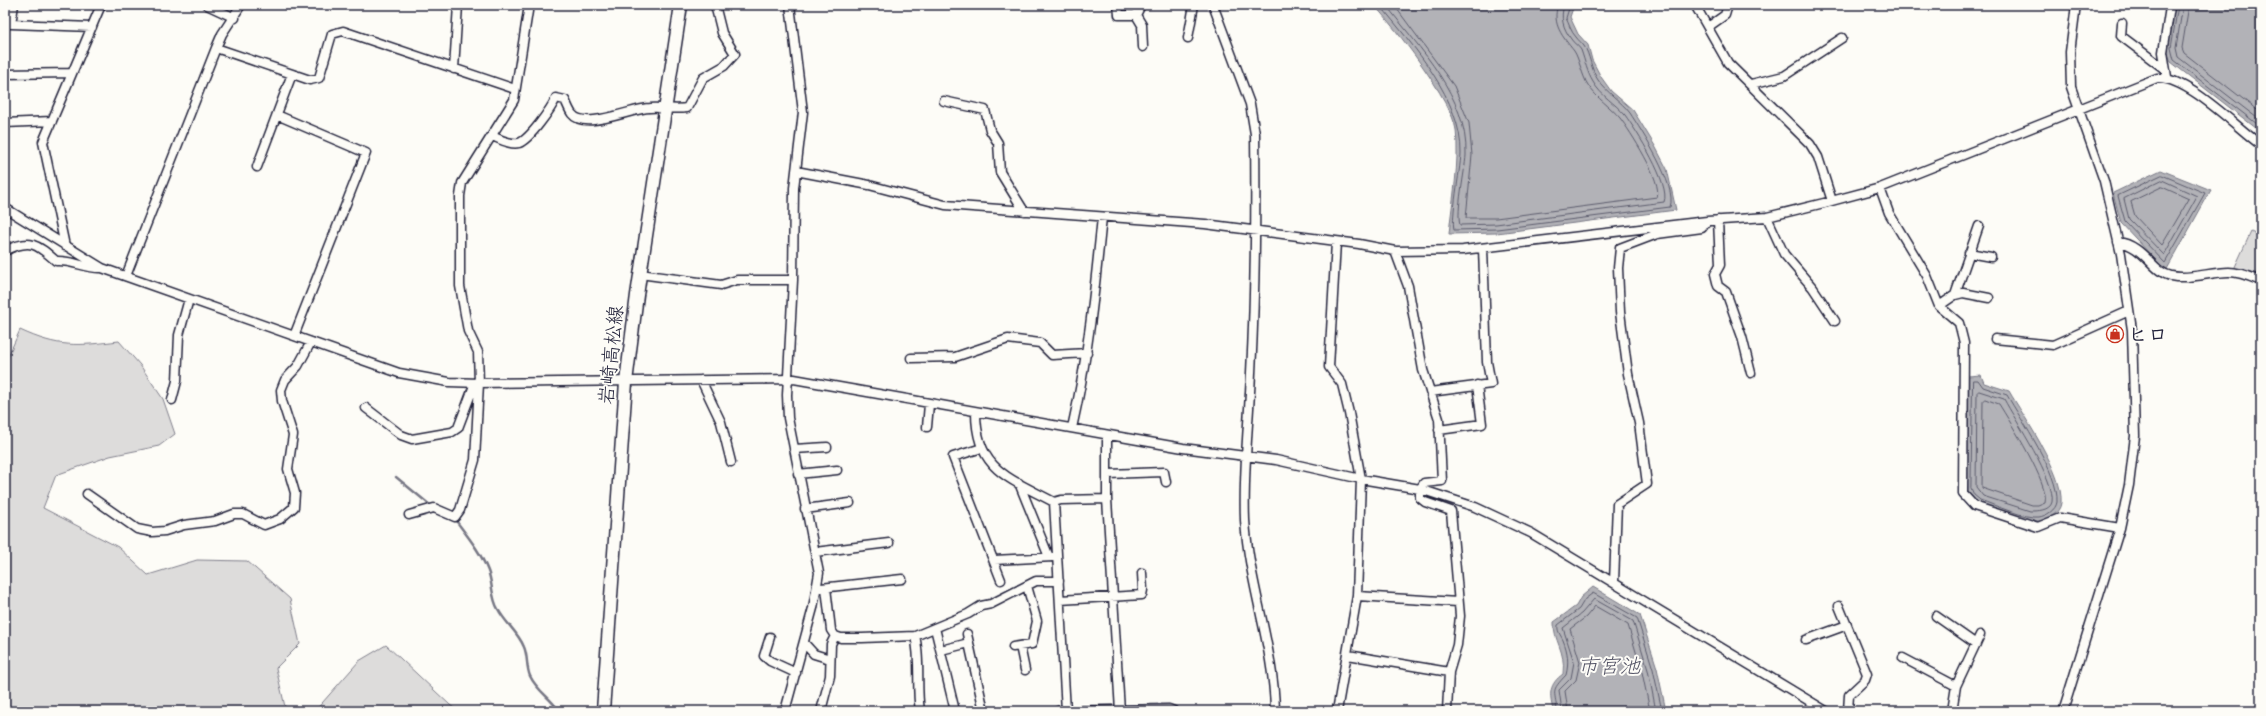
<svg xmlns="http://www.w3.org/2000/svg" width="2266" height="716" viewBox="0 0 2266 716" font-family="Caveat,'Klee One',sans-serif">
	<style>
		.green { fill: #dddcdb; stroke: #807f8b }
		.water { fill: #b2b2b7; stroke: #787885 }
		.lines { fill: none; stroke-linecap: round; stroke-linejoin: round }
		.shore { stroke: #5c5c6d; stroke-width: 1 }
		.stream { stroke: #787885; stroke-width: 2.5 }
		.street-casing { stroke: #22223b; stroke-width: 11 }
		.secondary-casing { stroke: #22223b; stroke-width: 15 }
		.street { stroke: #fdfcf7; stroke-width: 8 }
		.secondary { stroke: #fdfcf7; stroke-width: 12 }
		.labels { text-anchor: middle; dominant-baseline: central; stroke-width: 4; stroke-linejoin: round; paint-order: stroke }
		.poi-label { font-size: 20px; font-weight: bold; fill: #22223b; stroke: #fdfcf7; text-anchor: start }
		.street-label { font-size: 20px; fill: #22223b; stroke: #fdfcf7 }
		.water-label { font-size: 21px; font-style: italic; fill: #545466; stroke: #fdfcf7 }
	</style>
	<rect width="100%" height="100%" fill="#fdfcf7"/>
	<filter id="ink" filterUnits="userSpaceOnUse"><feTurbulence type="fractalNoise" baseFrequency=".025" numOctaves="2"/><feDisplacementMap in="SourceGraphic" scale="8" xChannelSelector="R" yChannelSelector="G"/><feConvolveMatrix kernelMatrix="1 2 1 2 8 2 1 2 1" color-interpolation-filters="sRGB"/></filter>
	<g filter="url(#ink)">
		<path class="green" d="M 2251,232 L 2261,237 L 2261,274 L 2234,269 Z
			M 20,330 C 59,348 77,346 119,341 L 140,365 L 163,399 L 175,434 L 159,446 L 110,456 L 56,475 L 43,508 L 118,547 L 148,575 L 197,560 L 247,561 L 290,599 L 300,644 L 276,668 L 286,711 L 5,711 L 5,363 Z
			M 386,645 L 450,705 L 458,711 L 315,711 L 359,661 Z"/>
		<path class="water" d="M 1374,5 L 1574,5 L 1570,17 L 1578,34 L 1588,45 L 1592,60 L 1601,77 L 1611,91 L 1633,110 L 1655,146 L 1667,169 L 1676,210 L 1497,233 L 1449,234 C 1452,200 1460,164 1456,130 C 1452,100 1396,29 1374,5 Z
			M 2174,5 L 2261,5 L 2261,132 L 2171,62 L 2166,49 Z
			M 2161,170 L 2211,190 L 2166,271 L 2121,223 L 2113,193 Z
			M 1981,375 L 1984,383 L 2009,391 C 2024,417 2064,474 2061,503 C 2060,513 2048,520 2039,521 C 2029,521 1987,508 1978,503 C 1972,499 1969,495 1966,489 L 1968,376 Z
			M 1593,587 L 1640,615 L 1657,668 L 1666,711 L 1553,710 C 1549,694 1549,684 1563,674 C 1566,650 1553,641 1554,622 L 1576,606 L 1581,597 Z"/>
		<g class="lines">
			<path class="shore" d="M 1380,5 C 1413,46 1462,99 1461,154 C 1460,171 1451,217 1454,230 L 1497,229 L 1670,207 C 1678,187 1641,130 1630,113 C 1621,101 1607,93 1598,80 C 1591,70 1590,54 1584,46 C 1582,43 1578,40 1576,37 C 1571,32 1569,24 1566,18 L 1570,5
				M 1386,5 C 1420,49 1468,97 1466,155 C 1465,172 1456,211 1460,225 L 1496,224 L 1664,202 C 1671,185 1636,130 1625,115 C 1615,103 1601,96 1593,82 C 1587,72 1585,61 1581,50 C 1579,46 1573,43 1571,39 C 1563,28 1560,18 1564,5
				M 1394,5 L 1454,86 L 1469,123 L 1472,155 L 1466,218 L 1496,218 L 1657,197 C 1663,182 1630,131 1620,118 C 1610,106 1597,99 1588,85 C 1582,76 1579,58 1574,51 C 1563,37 1551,24 1558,5
				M 2178,5 L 2171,48 L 2174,60 L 2261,127
				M 2183,5 L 2176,48 L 2178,57 L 2261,121
				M 2189,5 L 2182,48 L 2184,53 L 2261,113
				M 2162,175 L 2205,193 L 2165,263 L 2125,221 L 2118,196 Z
				M 2162,180 L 2197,196 L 2164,255 L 2129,219 L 2124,199 Z
				M 2162,187 L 2189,199 L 2162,245 L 2135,216 L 2131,202 Z
				M 1973,380 L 1978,380 L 1983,387 L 2007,395 C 2021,420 2059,474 2057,502 C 2056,510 2046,516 2039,517 C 2025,519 1995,505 1980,500 L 1974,495 L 1971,488 Z
				M 1979,391 L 2004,399 C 2015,420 2056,481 2052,502 C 2050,511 2037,511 2030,511 L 1983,496 L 1976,487 L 1977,393 Z
				M 1985,399 L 1999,404 C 2010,422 2050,485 2045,502 L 2038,505 L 2032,505 L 1982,488 L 1983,401 Z
				M 1557,711 C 1555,689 1550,692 1566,675 C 1569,663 1568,652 1563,640 C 1560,634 1557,631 1558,625 L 1579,609 L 1585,599 L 1593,593 L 1637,618 L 1653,669 L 1662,711
				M 1562,711 L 1559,690 L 1571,678 L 1574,662 L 1563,628 L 1582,613 L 1594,599 L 1633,621 L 1648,670 L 1656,711
				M 1568,711 L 1565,691 L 1576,680 L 1580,662 L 1570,629 L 1586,617 L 1595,606 L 1628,625 L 1642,672 L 1650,711"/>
			<path class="stream" d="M 396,477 L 430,505
				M 457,522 C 469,538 481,553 488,571 C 493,584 491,597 498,609 C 505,623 518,632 524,647 C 528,656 526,667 530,676 C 537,691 551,698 559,711"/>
			<g class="street-casing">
				<path id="street" d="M 207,5 L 235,18
					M 1118,5 L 1119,15 L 1136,15
					M 1141,5 L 1136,15 L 1142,25 L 1143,47
					M 1213,5 L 1250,104 L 1255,134 C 1256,213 1255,294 1251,373 C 1249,422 1243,471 1245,520 C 1249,585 1274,647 1275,711
					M 1695,5 L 1728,63 L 1810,144 L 1818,157 L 1832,201
					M 2122,23 L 2121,36 L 2166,70
					M 5,24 L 11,24 L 14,5
					M 11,24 L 92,27
					M 1708,27 L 1725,15 L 1728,5
					M 1188,38 L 1194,5
					M 216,48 L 310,80 L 319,78 L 332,34 L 343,31 L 515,89
					M 454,69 L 458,5
					M 5,74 L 72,73
					M 2167,77 L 2163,52 L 2170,7
					M 1751,84 L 1784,76 L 1842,38
					M 944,101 L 985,110 L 990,130 L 998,143 L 1000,172 L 1024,211
					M 277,115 L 366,153 L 294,336
					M 5,123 L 52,121
					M 492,136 C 500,139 510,145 519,143 C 530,139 551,109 556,98 L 565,100 C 567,104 569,110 572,114 C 585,131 632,108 650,108 C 662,107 674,110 687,108 L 703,78 L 724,66 L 735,54 L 722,33 L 715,5
					M 257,167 L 292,74
					M 796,171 L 869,185 L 945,205 L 1205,224 L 1359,244 L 1395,251 L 1463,250 L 1707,221 L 1767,217 L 1824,203 L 1880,188 L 2157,78 C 2187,76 2236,127 2261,145
					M 1880,188 L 1889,213 L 1927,276 L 1939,306 L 1959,323 L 1964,343 L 1963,494 L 1974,506 L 2038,527 L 2060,518 L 2120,528
					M 5,208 L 102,268 L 399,373 L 449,382 L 479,383 L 794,379 L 1183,448 L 1276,460 L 1361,479 L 1420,489 L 1475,507 L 1531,533 L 1826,711
					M 1767,217 L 1784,254 L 1813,288 L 1835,321
					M 1718,220 L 1720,265 L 1715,274 L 1718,286 L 1726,292 L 1742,337 L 1751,373
					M 1336,242 L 1329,367 L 1342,384 L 1349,413 L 1361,479 L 1357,596 L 1337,711
					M 2118,242 C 2144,245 2152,272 2171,276 C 2189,280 2210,272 2229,272 C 2240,272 2251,277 2261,281
					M 65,246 L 43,142 L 101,5
					M 5,251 C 30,238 37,244 56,261 C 74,260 85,269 102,268
					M 1395,251 L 1408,286 L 1423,370 L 1439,419 L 1442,481 L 1424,483 L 1420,489 L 1420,498 L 1425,502 L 1451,511 L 1460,616 L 1457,645 L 1449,672 L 1447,711
					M 1969,253 L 1991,257
					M 640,274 L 721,285 L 737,280 L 793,280
					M 126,276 L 216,48 L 222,34 L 241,5
					M 1955,295 L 1963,293 L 1989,298
					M 1939,306 L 1955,295 L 1979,226
					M 1995,339 L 2053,345 L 2129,311
					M 911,358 L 955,357 L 1008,339 L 1040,343 L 1052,355 L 1087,353
					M 701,380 L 721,422 L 731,462
					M 1430,392 L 1491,384 L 1487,362 L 1483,248
					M 172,400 L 177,381 L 179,335 L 189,299
					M 366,408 L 401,435 L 412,439 L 452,432 L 458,428 L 475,383
					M 976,412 C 976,470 1009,478 1054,502 L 1066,711
					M 927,427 L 929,404
					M 1072,428 C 1088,358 1095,288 1102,217
					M 1439,430 L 1482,424 L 1477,385
					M 1107,435 L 1107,499 L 1120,711
					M 982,448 L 953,457 L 1001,580
					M 794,449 L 827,447
					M 798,474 L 837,470
					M 1108,474 L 1164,472 L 1166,482
					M 1019,483 L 1049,557
					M 87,494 L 137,529 L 152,532 L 165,531 L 184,525 L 215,521 L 234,514 L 243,514 L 264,525 L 280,519 L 294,507 L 295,493 L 288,469 L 293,435 L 282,401 L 281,390 L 285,380 L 298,366 L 311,342
					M 1054,502 L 1061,500 L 1107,499
					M 805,509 L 850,503
					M 409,515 L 434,508 L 455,517 L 460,510 L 475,460 L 479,383 L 478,352 L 468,331 L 460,286 L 460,196 L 462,183 L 514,100 L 529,5
					M 815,552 L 889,543
					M 994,560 L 1053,557
					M 1614,582 L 1617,504 L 1647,484 L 1639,423 L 1628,374 L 1620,312 L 1618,268 L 1620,248 L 1657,234 L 1702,228 L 1707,221
					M 821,588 L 902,579
					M 826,588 L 831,630 L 835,636 L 841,638 L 862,638 L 915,636 L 968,614 L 981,606 L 991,604 L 1036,581 L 1059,581
					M 1357,596 L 1458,602
					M 1060,600 L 1142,595 L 1143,590 L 1142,573
					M 1839,606 L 1867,674 L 1865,680 L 1849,695 L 1848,711
					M 1936,616 L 1976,644
					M 935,628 L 955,711
					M 967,634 L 984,711
					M 915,636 C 921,660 916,686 920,711
					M 770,637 L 764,656 L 770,661 L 796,673
					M 1806,640 L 1847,625
					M 804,643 L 814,654 L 830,659
					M 1020,646 L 1025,670
					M 1013,647 L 1032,644 L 1037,621 L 1027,586
					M 941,650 L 969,643
					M 1348,655 L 1449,672
					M 1903,658 L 1956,686
					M 785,711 L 813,608 L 819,573 L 788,418 L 787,395 L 793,280 L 794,188 L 803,112 L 790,5
					M 821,711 L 830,676 L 831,644 L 835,636
					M 1058,711 L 1169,709 L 1174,711
					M 1952,711 L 1956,686 L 1980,635
					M 2063,711 L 2120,528 L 2129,485 L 2135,436 L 2132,330 L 2121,254 L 2104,181 L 2071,87 L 2070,52 L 2076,5"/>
			</g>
			<g class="secondary-casing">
				<path id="secondary" d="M 603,711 L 626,382 L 637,295 L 681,5"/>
			</g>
			<use href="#street" class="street"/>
			<use href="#secondary" class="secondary"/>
		</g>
	</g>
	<defs>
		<g id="shop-ring" transform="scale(0.9)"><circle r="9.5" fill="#fdfcf7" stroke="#c8321e" stroke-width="1.5"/><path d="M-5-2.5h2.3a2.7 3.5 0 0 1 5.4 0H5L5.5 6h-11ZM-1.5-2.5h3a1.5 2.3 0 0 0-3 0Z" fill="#c8321e"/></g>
	</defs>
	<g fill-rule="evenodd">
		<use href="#shop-ring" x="2115" y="334"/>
	</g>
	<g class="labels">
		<g class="poi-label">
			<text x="2128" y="334">ヒロ</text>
		</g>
		<g class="street-label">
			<text transform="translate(611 355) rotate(-84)">岩崎高松線</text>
		</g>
		<g class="water-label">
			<text x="1609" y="666">市宮池</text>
		</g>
	</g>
	<rect width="2266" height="716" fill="none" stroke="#fdfcf7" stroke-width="20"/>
	<rect x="10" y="10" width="2246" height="696" fill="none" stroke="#22223b" stroke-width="1.5" filter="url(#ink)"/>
</svg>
